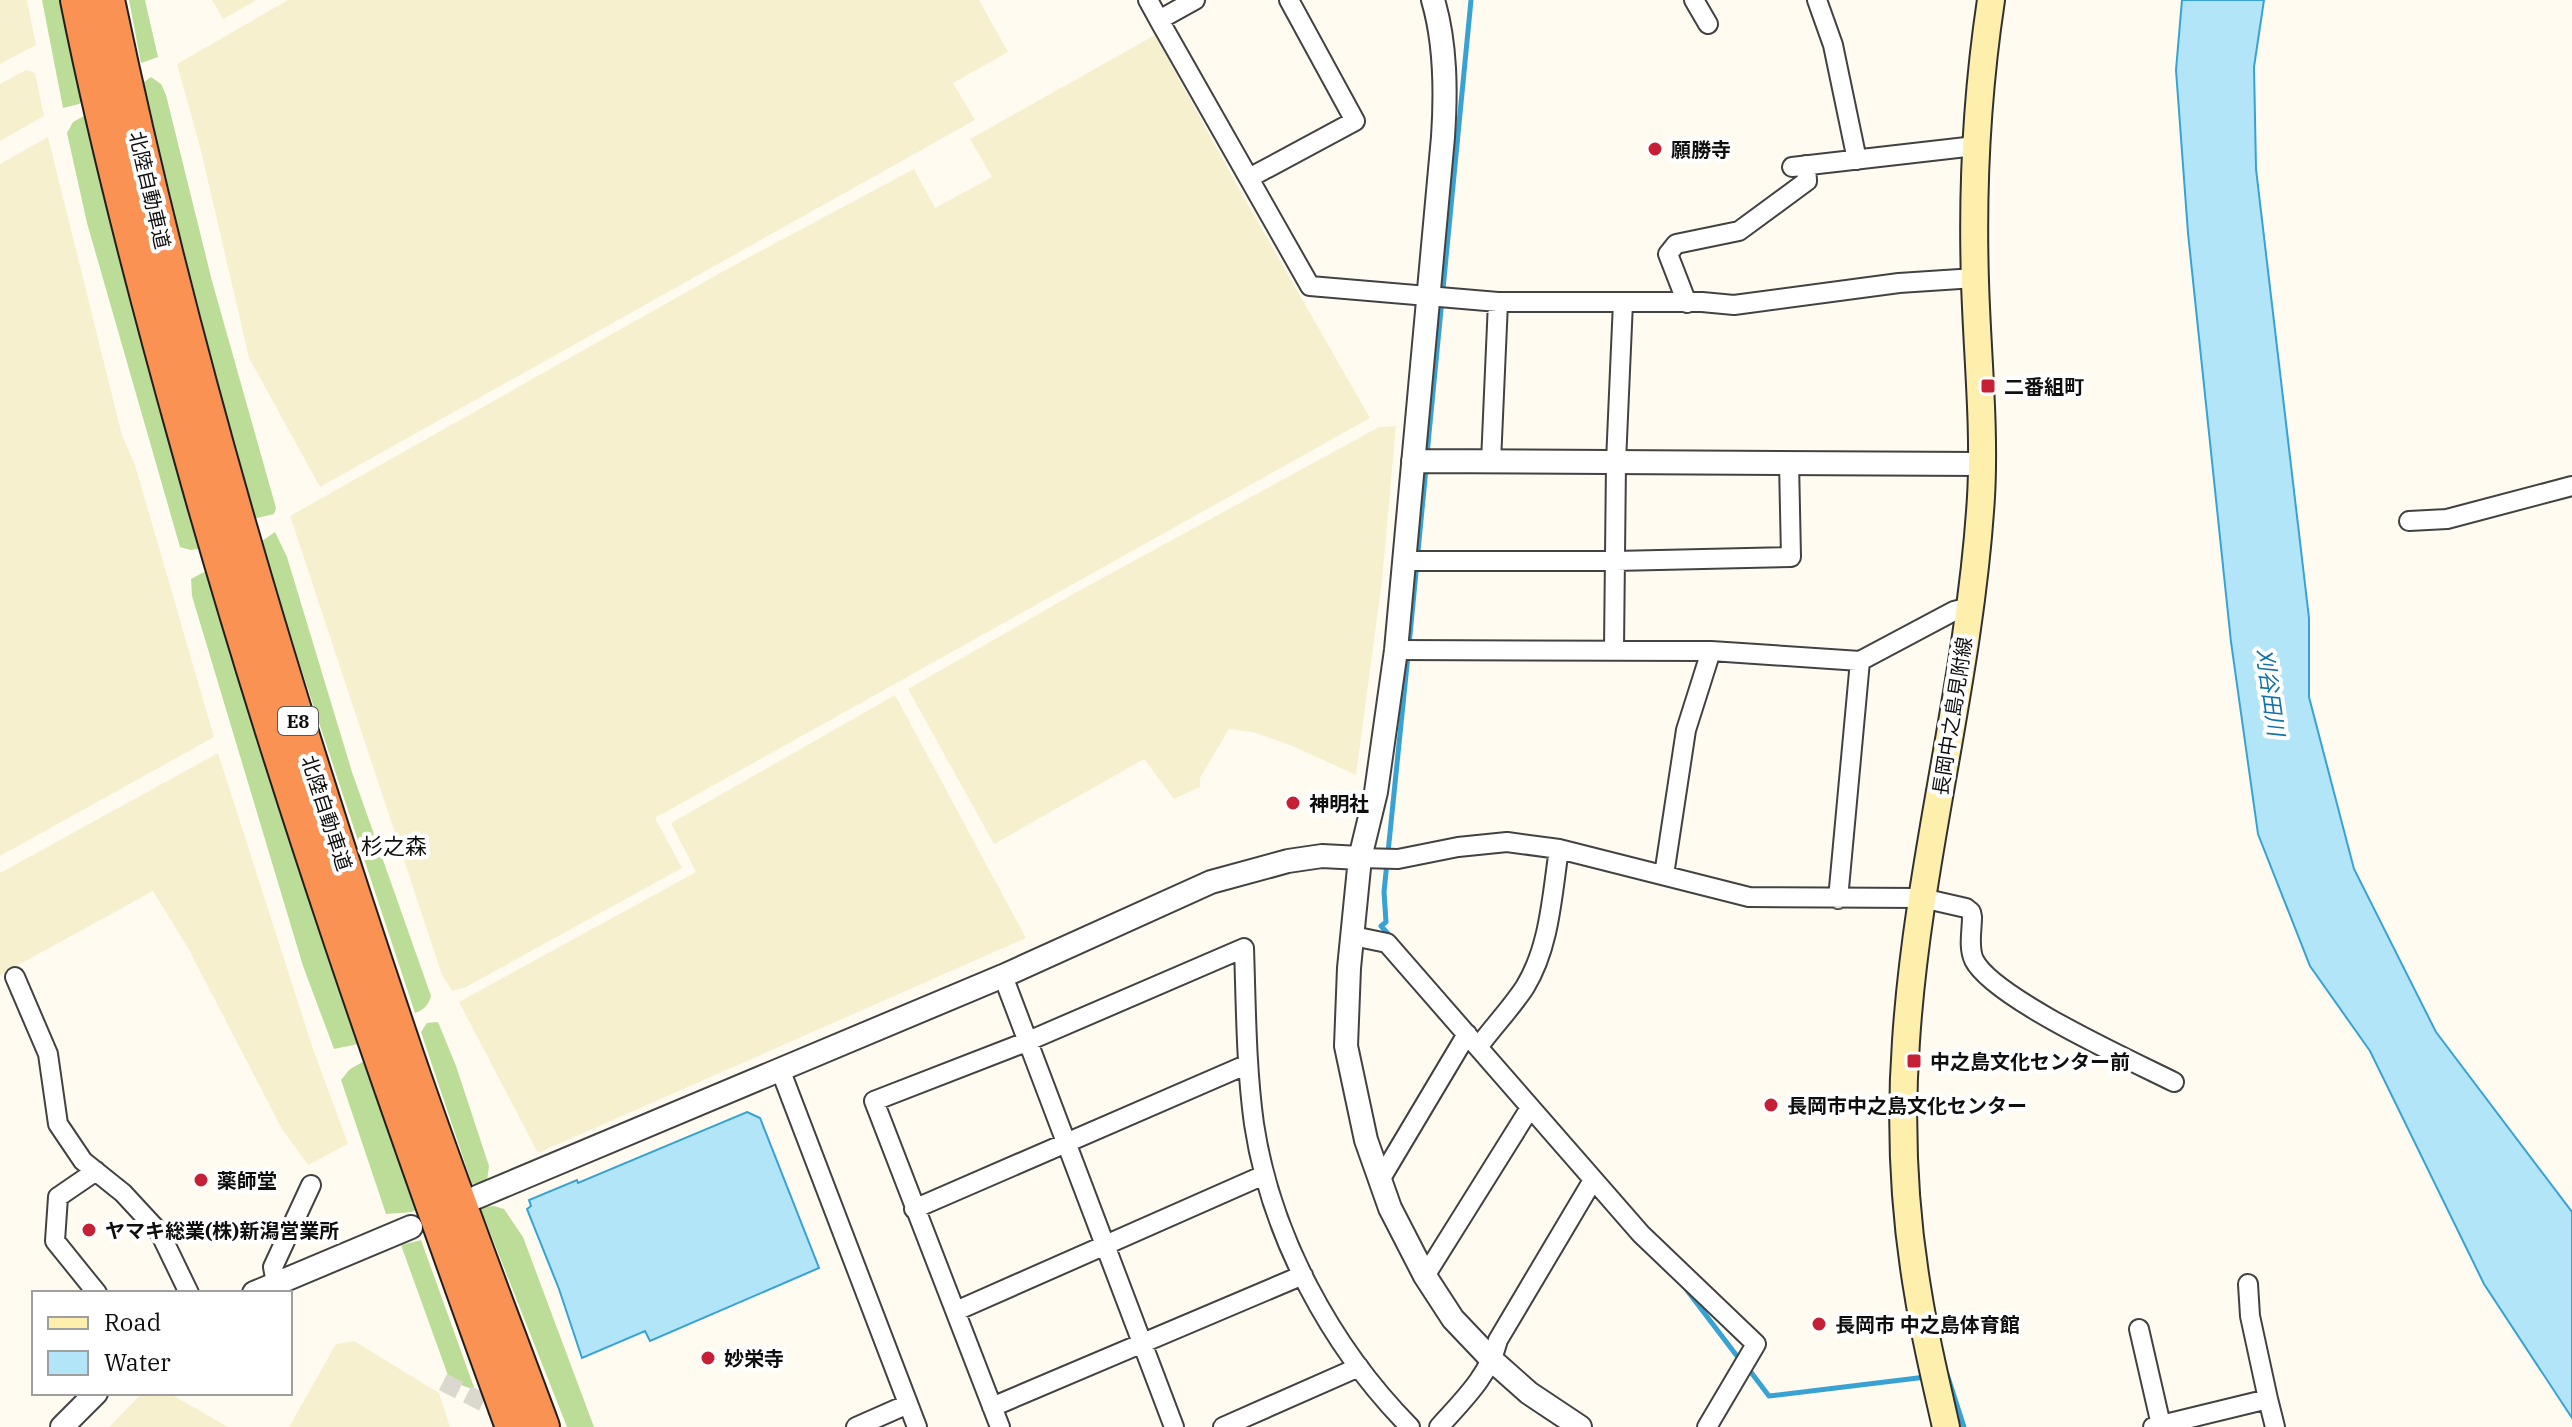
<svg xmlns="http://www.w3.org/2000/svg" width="2572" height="1427" viewBox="0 0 2572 1427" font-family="'IBM Plex Serif','Noto Sans JP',serif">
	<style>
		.farmland { fill: #f7f0cf }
		.forest { fill: #bcdd97 }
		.water { fill: #b3e5f9; stroke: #37a2d3; stroke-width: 2 }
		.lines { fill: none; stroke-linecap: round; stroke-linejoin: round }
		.stream { stroke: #37a2d3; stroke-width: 5 }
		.minor-tunnel { stroke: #dbd8cf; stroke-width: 18; stroke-dasharray: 18 9; stroke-linecap: butt }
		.minor-casing { stroke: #424242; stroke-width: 22 }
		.tertiary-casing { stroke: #424242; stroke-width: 26 }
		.secondary-casing { stroke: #313131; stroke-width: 30 }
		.motorway-casing { stroke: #202020; stroke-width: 38 }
		.minor { stroke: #fff; stroke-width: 18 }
		.tertiary { stroke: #fff; stroke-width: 22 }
		.secondary { stroke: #ffefac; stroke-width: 26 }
		.motorway { stroke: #fa9254; stroke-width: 34 }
		.poi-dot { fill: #c62036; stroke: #fff; stroke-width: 3 }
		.labels { text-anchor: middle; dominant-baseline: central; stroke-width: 8; stroke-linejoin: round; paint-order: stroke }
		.shield { fill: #fff; stroke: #575757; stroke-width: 2 }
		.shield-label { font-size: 18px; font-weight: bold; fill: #0f0f0f }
		.poi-label { font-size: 20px; font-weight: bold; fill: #0f0f0f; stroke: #fff; text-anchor: start }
		.street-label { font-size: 20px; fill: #0f0f0f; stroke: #fff }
		.water-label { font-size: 22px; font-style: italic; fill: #1272a7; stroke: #fff }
		.neighbourhood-label { font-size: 22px; fill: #0f0f0f; stroke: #fff }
	</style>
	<rect width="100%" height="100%" fill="#fffbf1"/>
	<path class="farmland" d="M 0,0 L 27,0 L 36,45 L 0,64 Z
		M 212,0 L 257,0 L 223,19 Z
		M 288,0 L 979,0 L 1008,52 L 953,83 L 975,120 L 320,487 L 249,358 L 201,151 L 177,64 Z
		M 1155,35 L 1238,187 L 1370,418 L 655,818 L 682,868 L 466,987 L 452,991 L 442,975 L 290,516 L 729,268 L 914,169 L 935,208 L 992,177 L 970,139 Z
		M 26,70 L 35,73 L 44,116 L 0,141 L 0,84 Z
		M 48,137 L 122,435 L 135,465 L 214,737 L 0,856 L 0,164 Z
		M 1396,426 L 1382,581 L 1356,775 L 1290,745 L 1252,732 L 1229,729 L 1200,778 L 1200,787 L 1174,799 L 1144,759 L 994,844 L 908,689 L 1075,593 L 1379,427 Z
		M 895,695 L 1026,938 L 538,1153 L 459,1002 L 696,872 L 671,823 Z
		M 218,753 L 313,1049 L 348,1144 L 308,1165 L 282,1129 L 188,948 L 153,891 L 0,975 L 0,873 Z
		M 354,1341 L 439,1393 L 450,1427 L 289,1427 L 336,1344 Z
		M 142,1393 L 169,1393 L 228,1427 L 109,1427 Z"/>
	<path class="forest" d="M 42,0 L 69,0 L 86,97 L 79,104 L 63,108 Z
		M 129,0 L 145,0 L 158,57 L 141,63 Z
		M 151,77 L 161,84 L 166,95 L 212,281 L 276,508 L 274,514 L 253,519 L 141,84 Z
		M 91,112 L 205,548 L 191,550 L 180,547 L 87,223 L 67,133 L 73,122 Z
		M 275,532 L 287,557 L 352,772 L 431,996 C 429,1004 424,1010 415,1013 L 299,662 L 262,541 Z
		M 204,572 L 214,575 L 363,1043 L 334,1049 L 303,966 L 192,596 L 191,579 Z
		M 438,1022 L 456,1066 L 489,1166 L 487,1181 L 472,1184 L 421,1032 L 427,1023 Z
		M 370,1058 L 421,1206 L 412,1212 L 386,1214 L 341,1080 L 350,1069 Z
		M 494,1206 L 504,1209 L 523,1237 L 594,1427 L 567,1427 L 480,1207 Z
		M 421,1240 L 475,1390 L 450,1381 L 401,1245 Z"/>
	<path class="water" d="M 2182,0 L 2264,0 L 2254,67 L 2256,169 L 2309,618 L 2309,697 L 2354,869 L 2436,1032 L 2572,1212 L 2572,1418 L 2484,1284 L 2370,1051 L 2310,966 L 2258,834 L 2231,642 L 2188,233 L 2176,70 Z
		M 747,1112 L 760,1118 L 819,1268 L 650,1341 L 645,1331 L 582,1358 L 559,1289 L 527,1209 L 531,1206 L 529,1200 L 577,1180 L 578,1183 Z"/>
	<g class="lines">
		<path class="stream" d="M 1427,454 L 1471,0
			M 1409,645 L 1426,468
			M 1391,937 L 1381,926 L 1386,922 L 1384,892 L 1408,655
			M 1683,1285 L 1740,1360
			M 1747,1367 L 1769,1396 L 1926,1377
			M 1943,1375 L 1947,1374 L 1964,1427"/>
		<path class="minor-tunnel" d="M 443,1382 L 508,1415"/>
		<g class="minor-casing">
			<path id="minor" d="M 1148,0 L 1159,20 L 1195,0
				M 1694,0 L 1708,24
				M 1817,0 L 1833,45 L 1857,160
				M 1159,20 L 1310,286 L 1498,302 L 1702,302 L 1734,305 L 1899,283 L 1975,278
				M 1792,167 L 1975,146
				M 1249,178 L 1355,121 L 1289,0
				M 1687,303 L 1668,254 L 1676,244 L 1739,231 L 1807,181 L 1806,165
				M 1491,462 L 1498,302
				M 2409,521 L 2447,519 L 2572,486
				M 1405,561 L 1615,561 L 1791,557 L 1789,462
				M 1614,649 L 1616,462 L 1623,302
				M 1396,650 L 1711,651 L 1860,661 L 1954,611 L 1970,607
				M 1360,858 L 1398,859 L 1458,847 L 1507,842 L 1559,849 L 1749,897 L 1922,898 L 1966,908 L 1971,912 L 1972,917 C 1972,931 1968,947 1974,960 C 1993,998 2132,1061 2174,1082
				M 1664,875 L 1686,730 L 1711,651
				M 1838,899 L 1860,661
				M 1353,936 L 1387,943 L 1641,1234 L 1756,1344 L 1707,1427
				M 1003,976 L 1174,1427
				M 15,977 L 48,1054 L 58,1124 L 83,1161 L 123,1193 L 160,1233 L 189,1293
				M 1479,1046 C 1494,1026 1512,1007 1525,987 C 1550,946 1552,895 1559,849
				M 780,1069 L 917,1427
				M 96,1171 L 58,1197 L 55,1241 L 97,1293
				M 1380,1180 L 1467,1034
				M 914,1209 L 1248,1064
				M 1425,1276 L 1530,1108
				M 276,1283 L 273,1267 L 311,1185
				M 2248,1284 L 2250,1316 L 2268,1399
				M 956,1311 L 1264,1175
				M 2139,1329 L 2161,1425
				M 992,1407 L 1303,1275
				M 856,1427 L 908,1404
				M 1000,1427 L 874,1101 L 1026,1042 L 1244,948 C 1246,1006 1246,1066 1254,1124 C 1271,1236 1331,1347 1410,1427
				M 1223,1427 L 1359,1367
				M 1439,1427 C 1463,1400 1489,1376 1498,1340 L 1593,1180
				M 2153,1427 L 2268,1399 L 2275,1427"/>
		</g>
		<g class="tertiary-casing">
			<path id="tertiary" d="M 1433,0 C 1446,44 1446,92 1443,137 L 1396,650 L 1376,792 L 1360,858 L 1349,968 L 1346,1046 L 1366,1140 L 1390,1208 L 1425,1276 L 1453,1319 L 1493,1361 L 1529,1393 L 1580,1427
				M 1413,461 L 1981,464
				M 477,1197 L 1003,976 L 1211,882 L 1288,861 L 1322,856 L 1360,858
				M 254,1293 L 411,1227
				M 62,1427 L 96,1393"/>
		</g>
		<g class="secondary-casing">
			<path id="secondary" d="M 1946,1427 C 1936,1382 1925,1338 1918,1293 C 1904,1211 1900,1124 1906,1041 C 1918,858 1970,680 1981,497 C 1985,426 1977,352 1975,281 C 1972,186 1977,93 1991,0"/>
		</g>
		<g class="motorway-casing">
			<path id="motorway" d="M 78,0 C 108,150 147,298 188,444 C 280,777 395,1102 513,1427
				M 107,0 C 181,355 287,703 403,1046 C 446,1174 495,1300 542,1427"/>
		</g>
		<use href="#minor" class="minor"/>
		<use href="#tertiary" class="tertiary"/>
		<use href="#secondary" class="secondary"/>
		<use href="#motorway" class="motorway"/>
	</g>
	<g class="poi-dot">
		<circle cx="1655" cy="149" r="8"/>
		<rect x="1980" y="378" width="16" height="16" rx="4"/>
		<circle cx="1293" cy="803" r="8"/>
		<rect x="1906" y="1053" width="16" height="16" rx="4"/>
		<circle cx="1771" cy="1105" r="8"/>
		<circle cx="201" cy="1180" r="8"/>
		<circle cx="89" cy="1230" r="8"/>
		<circle cx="1819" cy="1324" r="8"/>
		<circle cx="708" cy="1358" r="8"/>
	</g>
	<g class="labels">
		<rect class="shield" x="278" y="707" width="40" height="28" rx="6"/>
		<g class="shield-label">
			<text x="298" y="721">E8</text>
		</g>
		<g class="poi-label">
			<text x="1671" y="149">願勝寺</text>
			<text x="2004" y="386">二番組町</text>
			<text x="1309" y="803">神明社</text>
			<text x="1930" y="1061">中之島文化センター前</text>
			<text x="1787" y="1105">長岡市中之島文化センター</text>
			<text x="217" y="1180">薬師堂</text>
			<text x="105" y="1230">ヤマキ総業(株)新潟営業所</text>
			<text x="1835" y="1324">長岡市 中之島体育館</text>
			<text x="724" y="1358">妙栄寺</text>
		</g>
		<g class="street-label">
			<text transform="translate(150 190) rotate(77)">北陸自動車道</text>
			<text transform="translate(1952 716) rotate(-81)">長岡中之島見附線</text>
			<text transform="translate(327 813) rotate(72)">北陸自動車道</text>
		</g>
		<g class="water-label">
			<text transform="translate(2271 692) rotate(82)">刈谷田川</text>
		</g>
		<g class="neighbourhood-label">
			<text x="394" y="845">杉之森</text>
		</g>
	</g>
	<rect x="32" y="1291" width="260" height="104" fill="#ffffff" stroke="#9f9f9f" stroke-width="2"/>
	<rect x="48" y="1317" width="40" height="12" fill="#ffefac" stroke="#9f9f9f" stroke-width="2"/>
	<text x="104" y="1331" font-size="24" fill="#0f0f0f">Road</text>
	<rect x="48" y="1351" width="40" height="24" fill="#b3e5f9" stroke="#9f9f9f" stroke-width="2"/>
	<text x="104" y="1371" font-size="24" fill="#0f0f0f">Water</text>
</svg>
